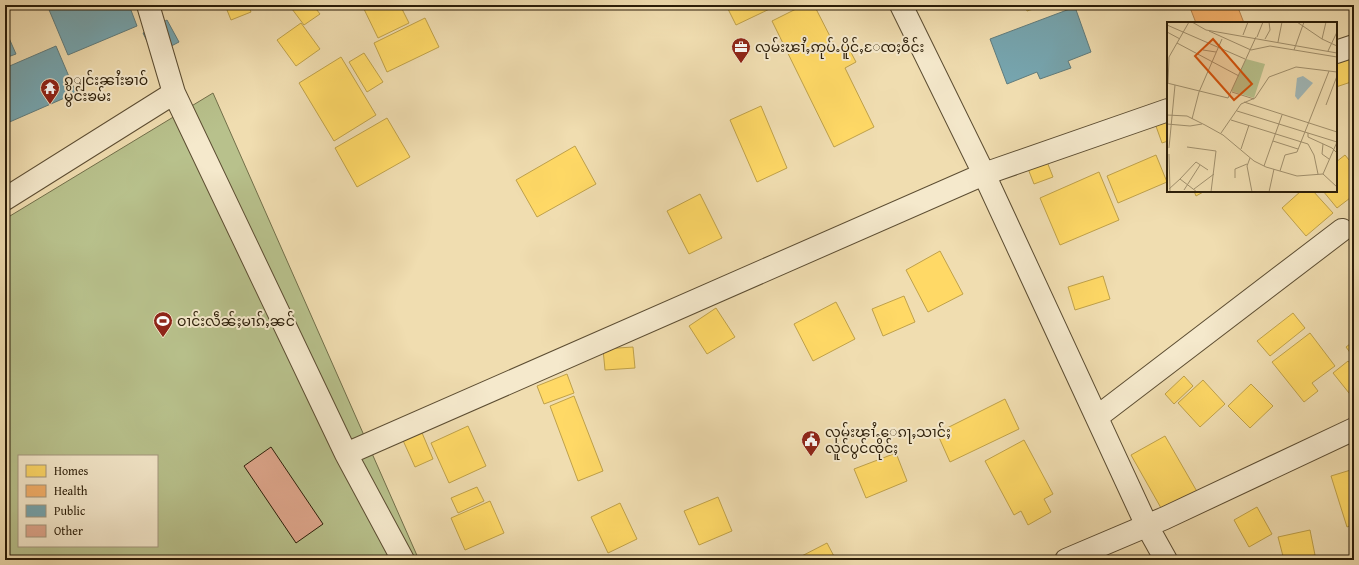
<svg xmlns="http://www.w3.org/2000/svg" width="1359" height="565" viewBox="0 0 1359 565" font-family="'Gentium Book Plus','Noto Sans Myanmar',serif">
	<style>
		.pitch { fill: #b8c18c; stroke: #726f4a; fill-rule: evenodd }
		.homes { fill: #ffd966; stroke: #bfa14a }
		.health { fill: #f6b26b; stroke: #b9854d }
		.public { fill: #76a5af; stroke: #607c7d }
		.building { fill: #dfa78d; stroke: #2b1d08 }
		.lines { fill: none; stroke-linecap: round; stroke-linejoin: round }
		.minor-casing { stroke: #5c4d32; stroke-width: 24 }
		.minor { stroke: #f5e9cc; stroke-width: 22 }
		.labels { text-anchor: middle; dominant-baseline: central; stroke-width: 4; stroke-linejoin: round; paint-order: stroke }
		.poi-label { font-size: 14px; fill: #2b1d08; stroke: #f5e9cc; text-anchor: start }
		.inset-road { fill: none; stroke: #a1906d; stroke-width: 1 }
		.view { fill: #d5530c; fill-opacity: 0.15; stroke: #d5530c; stroke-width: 2 }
		.inset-edge { fill: none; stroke: #2b1d08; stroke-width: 2 }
	</style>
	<rect width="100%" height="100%" fill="#f0ddb0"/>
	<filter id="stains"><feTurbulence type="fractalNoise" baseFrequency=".005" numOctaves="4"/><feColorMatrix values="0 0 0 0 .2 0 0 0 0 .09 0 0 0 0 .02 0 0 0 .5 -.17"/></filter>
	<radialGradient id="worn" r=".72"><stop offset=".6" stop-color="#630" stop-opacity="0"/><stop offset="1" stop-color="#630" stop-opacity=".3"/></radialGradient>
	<path class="pitch" d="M 213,93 L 419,560 L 5,560 L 5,219 ZM 19,456 L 157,456 L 157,546 L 19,546 Z"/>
	<path class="homes" d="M 225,5 L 248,5 L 251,12 L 231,20 Z
		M 289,5 L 313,5 L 320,14 L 304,25 Z
		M 362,5 L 400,5 L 409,23 L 378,38 Z
		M 726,5 L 778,5 L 736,25 Z
		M 804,5 L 814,5 L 837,50 L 847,45 L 856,62 L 845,68 L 874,127 L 834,147 L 772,21 Z
		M 1025,5 L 1046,5 L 1027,11 Z
		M 425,18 L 439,47 L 387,72 L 374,43 Z
		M 301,23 L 320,49 L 296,66 L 277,40 Z
		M 1354,50 L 1354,81 L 1336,87 L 1336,56 Z
		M 364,53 L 383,82 L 367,92 L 349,62 Z
		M 341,57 L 376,115 L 334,141 L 299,83 Z
		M 761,106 L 787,168 L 757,182 L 730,120 Z
		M 1168,109 L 1168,141 L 1162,143 L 1152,115 Z
		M 387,118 L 410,157 L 357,187 L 335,148 Z
		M 575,146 L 596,184 L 537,217 L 516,180 Z
		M 1044,154 L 1053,177 L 1034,184 L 1025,161 Z
		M 1156,155 L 1167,182 L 1118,203 L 1107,176 Z
		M 1345,155 L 1354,166 L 1354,195 L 1337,208 L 1323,191 L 1336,191 L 1336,162 Z
		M 1099,172 L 1119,220 L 1060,245 L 1040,198 Z
		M 1194,191 L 1205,191 L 1196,196 Z
		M 1301,191 L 1313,191 L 1333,213 L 1306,236 L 1282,208 Z
		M 700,194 L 722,238 L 689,254 L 667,211 Z
		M 940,251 L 963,294 L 928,312 L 906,270 Z
		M 1103,276 L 1110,299 L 1075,310 L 1068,287 Z
		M 904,296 L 915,322 L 883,336 L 872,309 Z
		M 836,302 L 855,339 L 813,361 L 794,324 Z
		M 716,308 L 735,337 L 707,354 L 689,326 Z
		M 1293,313 L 1305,328 L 1270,356 L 1257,341 Z
		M 1310,333 L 1335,366 L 1312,383 L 1318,391 L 1304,402 L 1272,362 Z
		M 1354,341 L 1354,358 L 1346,347 Z
		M 633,347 L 635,368 L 605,370 L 603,349 Z
		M 1348,361 L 1354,368 L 1353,398 L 1333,373 Z
		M 567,374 L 574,393 L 544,404 L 537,386 Z
		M 1184,376 L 1193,386 L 1174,404 L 1165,394 Z
		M 1203,380 L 1225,404 L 1200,427 L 1178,403 Z
		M 1251,384 L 1273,406 L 1250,428 L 1228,406 Z
		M 574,396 L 603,471 L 578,481 L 550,406 Z
		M 1005,399 L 1019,429 L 950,462 L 937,433 Z
		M 468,426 L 486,466 L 449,483 L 431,443 Z
		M 420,428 L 433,459 L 415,467 L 401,436 Z
		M 1165,436 L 1199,495 L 1165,515 L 1131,455 Z
		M 1024,440 L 1053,494 L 1044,499 L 1051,512 L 1028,525 L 1021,511 L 1014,515 L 985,461 Z
		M 896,453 L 907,481 L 866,498 L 854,469 Z
		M 1354,469 L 1354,524 L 1347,527 L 1331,476 Z
		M 477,487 L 484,501 L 458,513 L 451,498 Z
		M 718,497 L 732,531 L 699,545 L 684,511 Z
		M 490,501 L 504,533 L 465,550 L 451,518 Z
		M 620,503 L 637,539 L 608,553 L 591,517 Z
		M 1257,507 L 1272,534 L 1249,547 L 1234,520 Z
		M 1310,530 L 1315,555 L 1292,560 L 1284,560 L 1278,537 Z
		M 827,543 L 836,560 L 794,560 Z"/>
	<path class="health" d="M 1189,5 L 1237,5 L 1244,23 L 1196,23 Z
		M 1284,5 L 1306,5 L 1285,9 Z"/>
	<path class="public" d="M 47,5 L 129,5 L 137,26 L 68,55 Z
		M 1075,7 L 1091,52 L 1068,61 L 1071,68 L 1040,79 L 1037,72 L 1007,84 L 990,39 Z
		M 167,20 L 179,42 L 154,55 L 143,33 Z
		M 5,29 L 16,54 L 5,58 Z
		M 56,46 L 76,93 L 5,124 L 5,68 Z"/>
	<path class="building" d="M 271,447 L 323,524 L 296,543 L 244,466 Z"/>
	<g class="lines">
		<g class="minor-casing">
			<path id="minor" d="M 148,5 L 174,93 L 346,454 L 403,560
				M 901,5 L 984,174 L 1147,526 L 1166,560
				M 1336,52 L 1354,46
				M 5,199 L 174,93
				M 1097,417 L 1342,230
				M 346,454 L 984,174 L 1168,110
				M 1066,560 L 1165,518 L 1354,429"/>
		</g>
		<use href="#minor" class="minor"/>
	</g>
	<defs>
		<g id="office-pin" transform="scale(1)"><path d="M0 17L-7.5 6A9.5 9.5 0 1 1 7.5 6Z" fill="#8f2418" stroke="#f5e9cc"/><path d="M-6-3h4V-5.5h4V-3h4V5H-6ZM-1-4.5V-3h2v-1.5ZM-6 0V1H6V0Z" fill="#fff"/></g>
		<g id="temple-pin" transform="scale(1)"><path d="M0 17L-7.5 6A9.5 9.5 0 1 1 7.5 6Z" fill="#8f2418" stroke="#f5e9cc"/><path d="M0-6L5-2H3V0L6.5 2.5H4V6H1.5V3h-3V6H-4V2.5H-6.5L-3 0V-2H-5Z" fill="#fff"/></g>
		<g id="stadium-pin" transform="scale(1)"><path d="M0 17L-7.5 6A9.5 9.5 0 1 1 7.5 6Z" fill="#8f2418" stroke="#f5e9cc"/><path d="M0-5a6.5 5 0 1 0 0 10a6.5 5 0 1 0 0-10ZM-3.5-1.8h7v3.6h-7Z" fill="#fff"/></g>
		<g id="civic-pin" transform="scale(1)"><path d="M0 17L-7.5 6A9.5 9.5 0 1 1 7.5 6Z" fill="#8f2418" stroke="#f5e9cc"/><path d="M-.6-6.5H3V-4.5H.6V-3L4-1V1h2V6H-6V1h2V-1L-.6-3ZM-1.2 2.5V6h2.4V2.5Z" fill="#fff"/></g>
	</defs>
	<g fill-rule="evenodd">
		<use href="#office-pin" x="741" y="47"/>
		<use href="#temple-pin" x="50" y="88"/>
		<use href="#stadium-pin" x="163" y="321"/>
		<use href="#civic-pin" x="811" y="440"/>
	</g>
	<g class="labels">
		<g class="poi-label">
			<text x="755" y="47">လုမ်းၽၢႆႇဢုပ်ႉပိူင်ႇႄၸႈဝဵင်း</text>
			<text x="64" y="80">ၵွျင်းၼၢႆးၶၢဝ်<tspan x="64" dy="16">မွင်းၶမ်း</tspan></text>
			<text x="177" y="321">ဝၢင်းလဵၼ်ႈမၢၵ်ႇၼင်</text>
			<text x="825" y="432">လုမ်းၽၢႆႇေၵႃႇသၢင်ႈ<tspan x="825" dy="16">လူင်ပွင်ၸိုင်ႈ</tspan></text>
		</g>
	</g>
	<g transform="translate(1167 22)">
		<rect width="170" height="170" fill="#f0ddb0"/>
		<path d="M 79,37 L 98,42 L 87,76 L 64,69 Z" fill="#b8c18c"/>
		<path d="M 136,54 L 146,61 L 131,78 L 128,74 L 130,56 Z" fill="#a1b8b8"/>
		<path class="inset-road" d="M 25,0 L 39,8 L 170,31M 130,0 L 155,17M 159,0 L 155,17 L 170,24M 0,3 L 78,37M 42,9 L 84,28 L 103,24 L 170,35M 0,10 L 13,17M 76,13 L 81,0M 90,15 L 96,0M 98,17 L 103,8 L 102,0M 111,20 L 115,0M 10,21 L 72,54M 36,28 L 49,30M 127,28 L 137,0M 161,29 L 170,10M 0,61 L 61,76 L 89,15M 1,61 L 2,35 L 22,0M 65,70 L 87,77M 77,80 L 170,110M 159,83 L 170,54M 70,89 L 170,120M 0,93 L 20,94 L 38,103 L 56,113 L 87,139 L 99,145 L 130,154 L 156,152 L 170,165M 25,97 L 32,70 L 55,17M 64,98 L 141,122 L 147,133 L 151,152M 0,102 L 23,104 L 35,102M 54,111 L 74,82 L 88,76 L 102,55 L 129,45 L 170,50M 141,111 L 141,115 L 165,126 L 170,131M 106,119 L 131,127M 156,122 L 155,132 L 162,137M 20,125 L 49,129 L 44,170M 2,126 L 8,63M 74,127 L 82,103M 2,132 L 3,170M 83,136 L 80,144 L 85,170M 97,144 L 115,93M 113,149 L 118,133 L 130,130 L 162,49M 156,152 L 170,120M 68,156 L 68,147 L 80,142M 13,157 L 29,140 L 41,148M 2,167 L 13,157 L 30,170M 27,167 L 47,152M 17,168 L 33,143M 102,170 L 107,147"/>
		<path class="view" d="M 46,17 L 85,62 L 67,78 L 28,34 Z"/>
		<rect width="170" height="170" class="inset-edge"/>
	</g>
	<rect width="1359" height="565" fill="none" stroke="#f0ddb0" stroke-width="20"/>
	<rect x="6" y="6" width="1347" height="553" fill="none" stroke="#2b1d08" stroke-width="2"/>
	<rect x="10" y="10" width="1339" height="545" fill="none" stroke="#2b1d08"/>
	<rect x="18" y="455" width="140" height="92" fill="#f5e9cc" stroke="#a4977e"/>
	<rect x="26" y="465" width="20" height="12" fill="#ffd966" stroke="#a4977e"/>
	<text x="54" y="475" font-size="12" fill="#2b1d08">Homes</text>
	<rect x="26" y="485" width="20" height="12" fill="#f6b26b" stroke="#a4977e"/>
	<text x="54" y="495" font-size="12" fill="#2b1d08">Health</text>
	<rect x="26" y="505" width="20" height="12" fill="#76a5af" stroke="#a4977e"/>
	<text x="54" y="515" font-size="12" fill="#2b1d08">Public</text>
	<rect x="26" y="525" width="20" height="12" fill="#dfa78d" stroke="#a4977e"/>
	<text x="54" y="535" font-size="12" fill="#2b1d08">Other</text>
	<rect width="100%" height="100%" filter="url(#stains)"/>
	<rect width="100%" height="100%" fill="url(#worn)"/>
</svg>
